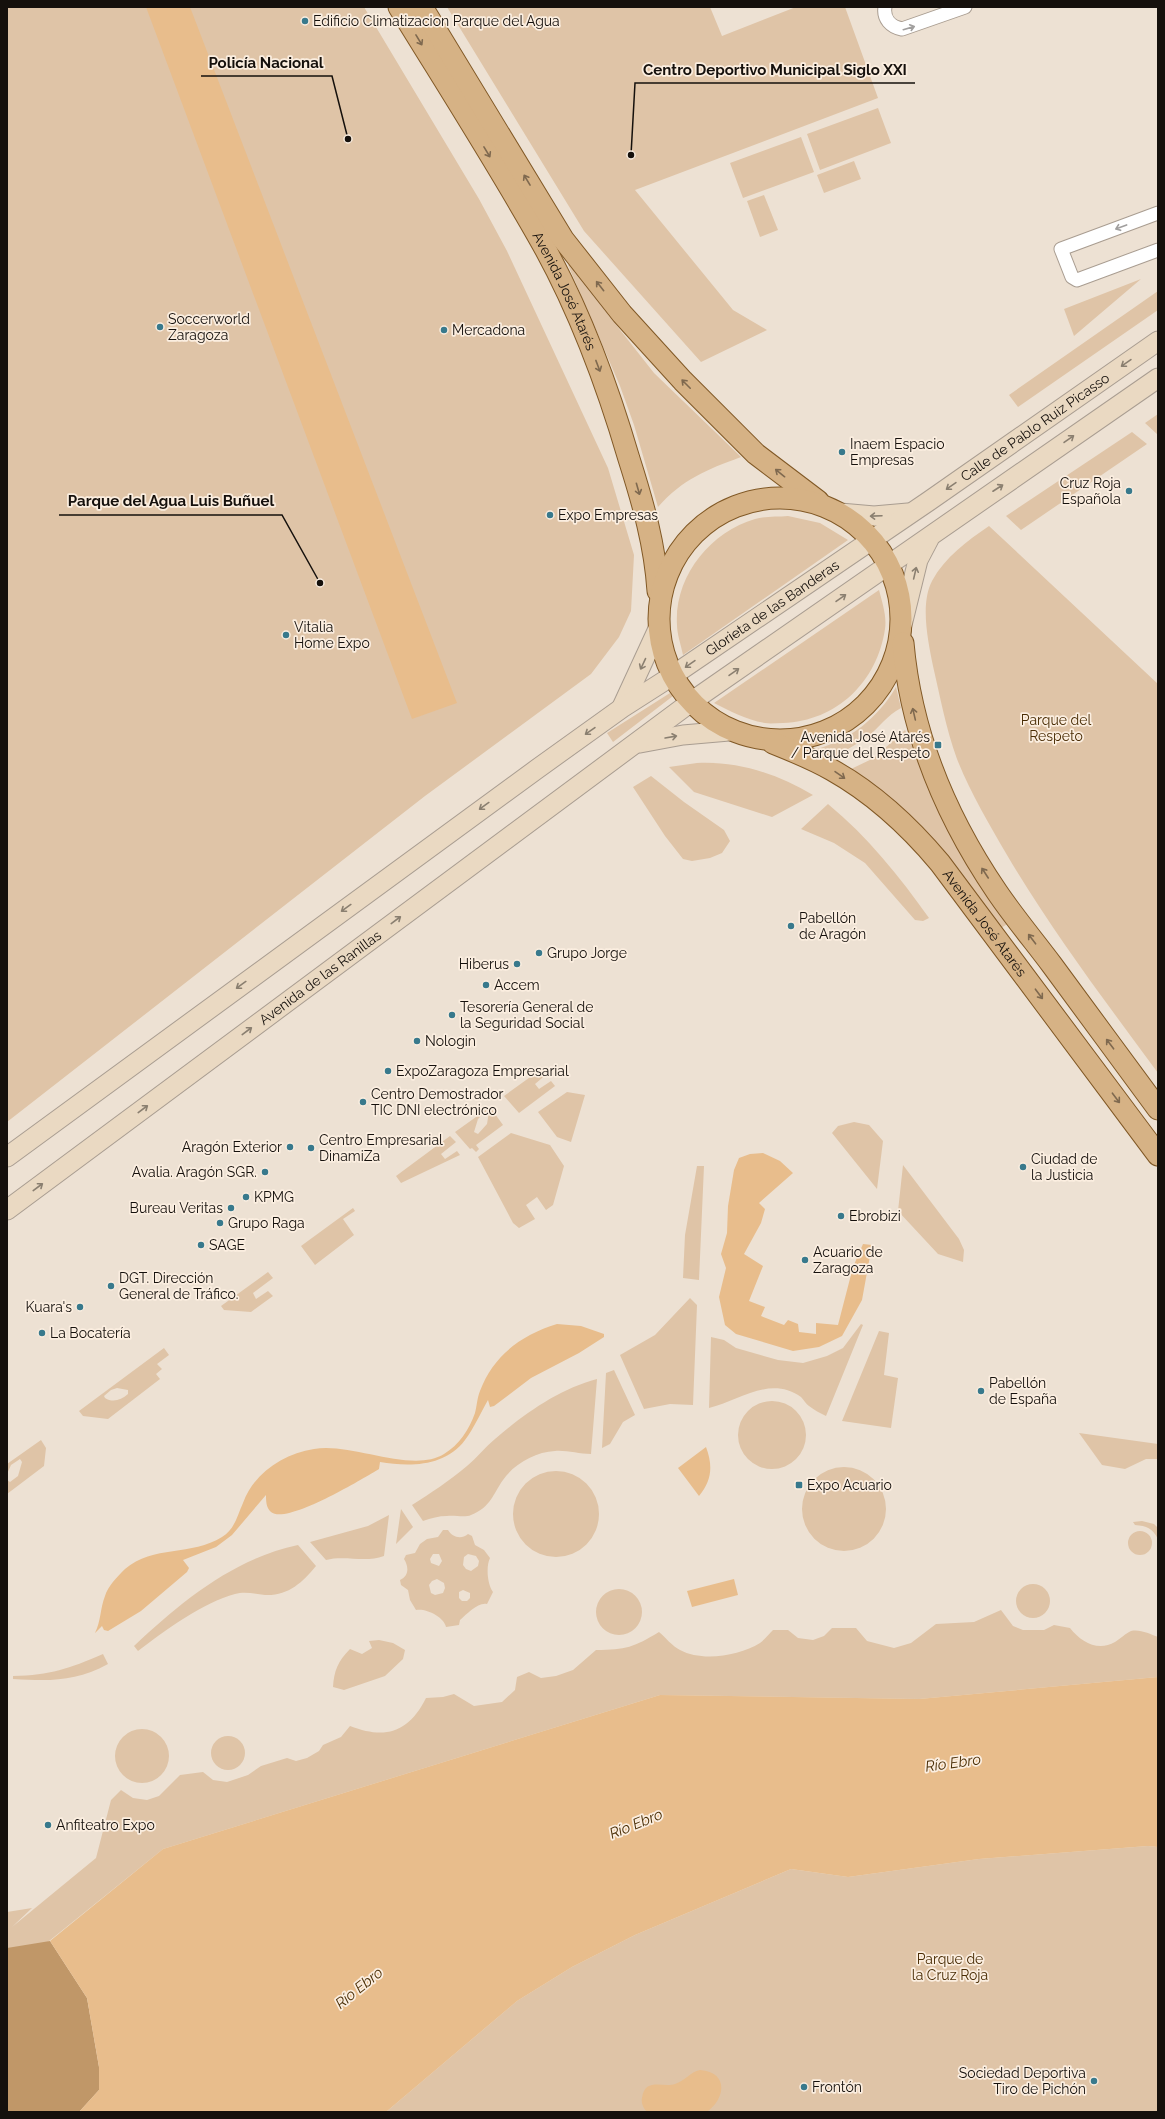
<svg xmlns="http://www.w3.org/2000/svg" width="1165" height="2119" viewBox="0 0 1165 2119" font-family="Raleway,sans-serif">
	<style>
		.green { fill: #dfc4a7; fill-rule: evenodd }
		.forest { fill: #c09768 }
		.water { fill: #e8bd8c }
		.lines { fill: none; stroke-linecap: round; stroke-linejoin: round }
		.minor-casing { stroke: #a99d91; stroke-width: 15 }
		.secondary-casing { stroke: #a99d91; stroke-width: 21 }
		.primary-casing { stroke: #805825; stroke-width: 23 }
		.minor { stroke: #fff; stroke-width: 13 }
		.secondary { stroke: #ead9c2; stroke-width: 19 }
		.primary { stroke: #d6b285; stroke-width: 21 }
		.oneway { stroke: #a19f9e }
		.oneway2 { stroke: #7f694f }
		.oneway3 { stroke: #8a7f70 }
		.poi-dot { fill: #38798c; stroke: #fbeee0; stroke-width: 1.5 }
		.labels { text-anchor: middle; dominant-baseline: central; stroke-width: 3.5; stroke-linejoin: round; paint-order: stroke }
		.poi-label { font-size: 14px; fill: #15100c; stroke: #fbeee0; text-anchor: start }
		.street-label { font-size: 14px; fill: #15100c; stroke: #fbeee0 }
		.park-label { font-size: 14px; fill: #492c04; stroke: #fbeee0 }
		.water-label { font-size: 15px; font-style: italic; fill: #4a2e06; stroke: #fbeee0 }
		.leader { fill: none; stroke: #15100c; stroke-width: 1.5 }
		.callout-dot { fill: #15100c; stroke: #fbeee0; stroke-width: 1.5 }
		.callout-label { font-size: 15px; text-anchor: middle; font-weight: bold; fill: #15100c; stroke: #fbeee0; stroke-width: 3.5; stroke-linejoin: round; paint-order: stroke }
	</style>
	<rect width="100%" height="100%" fill="#ede1d3"/>
	<path class="green" d="M 7,7 L 364,7 L 479,199 L 507,251 L 608,468 L 634,555 L 631,611 L 619,637 L 591,674 L 425,796 L 7,1122 Z
		M 447,7 L 710,7 L 722,36 L 796,7 L 845,7 L 878,98 L 635,190 L 733,310 L 767,330 L 701,362 L 584,231 Z
		M 878,108 L 891,143 L 820,170 L 807,134 Z
		M 801,137 L 814,172 L 743,198 L 730,163 Z
		M 854,161 L 861,179 L 824,193 L 817,175 Z
		M 764,195 L 778,230 L 760,237 L 747,201 Z
		M 568,265 L 569,265 L 654,373 L 741,457 C 706,470 683,479 658,507 L 634,425 L 620,386 Z
		M 1141,279 L 1074,336 L 1064,309 Z
		M 1158,291 L 1158,310 L 1018,407 L 1009,395 Z
		M 1158,414 L 1158,435 L 1145,423 Z
		M 1132,432 L 1147,444 L 1021,530 L 1006,516 Z
		M 788,516 L 820,523 L 848,540 L 683,655 C 681,645 677,634 677,625 C 674,577 710,532 755,519 C 765,516 777,517 788,516 Z
		M 989,526 L 1158,684 L 1158,1073 C 1105,1001 1052,931 1007,855 C 989,824 970,792 957,759 C 946,729 940,696 933,666 C 928,641 920,604 932,581 C 945,557 967,541 989,526 Z
		M 879,590 C 882,602 887,616 885,629 C 877,682 837,721 783,723 C 777,723 770,724 765,723 C 747,720 730,711 714,703 Z
		M 896,687 L 901,708 C 887,715 879,728 867,737 C 856,745 845,750 834,758 L 817,749 C 851,739 878,718 896,687 Z
		M 670,693 L 673,696 L 613,742 L 607,733 Z
		M 905,730 L 941,814 L 1009,923 L 1001,928 L 943,851 L 886,794 L 851,769 L 874,758 Z
		M 697,763 C 739,761 777,774 813,795 L 772,817 L 694,792 L 669,767 Z
		M 651,776 L 684,802 L 724,830 L 730,841 L 722,853 L 710,858 L 692,861 L 683,859 L 665,836 L 633,787 Z
		M 828,804 C 868,837 899,876 929,918 L 923,921 L 915,920 L 865,863 L 834,843 L 801,829 Z
		M 540,1070 L 548,1073 L 535,1084 L 539,1089 L 551,1081 L 555,1086 L 519,1113 L 504,1096 Z
		M 567,1092 L 585,1095 L 571,1142 L 557,1137 L 538,1112 Z
		M 490,1107 L 503,1125 L 476,1145 L 479,1149 L 476,1152 L 472,1148 L 470,1149 L 455,1132 ZM 485,1112 L 489,1112 L 487,1124 L 478,1134 L 474,1132 L 478,1119 Z
		M 854,1122 L 869,1125 L 883,1141 L 877,1189 L 832,1133 L 838,1126 Z
		M 511,1133 L 550,1145 L 564,1166 L 553,1205 L 546,1210 L 537,1197 L 526,1205 L 535,1219 L 519,1228 L 513,1223 L 478,1157 Z
		M 450,1136 L 456,1142 L 441,1154 L 445,1159 L 457,1151 L 460,1155 L 401,1183 L 396,1176 Z
		M 903,1165 L 959,1239 L 964,1250 L 963,1262 L 938,1254 L 898,1211 Z
		M 697,1166 L 704,1166 L 699,1280 L 683,1278 L 685,1235 Z
		M 353,1208 L 355,1211 L 343,1219 L 354,1235 L 315,1265 L 301,1246 Z
		M 268,1272 L 273,1278 L 253,1293 L 256,1299 L 268,1291 L 273,1296 L 251,1312 L 224,1310 L 221,1306 Z
		M 690,1298 L 697,1305 L 693,1405 L 670,1404 L 644,1409 L 620,1355 L 655,1335 Z
		M 861,1324 L 863,1325 L 826,1416 C 820,1413 814,1410 809,1406 C 806,1404 804,1400 801,1397 C 770,1375 739,1401 709,1408 L 711,1337 L 724,1340 L 736,1348 L 778,1360 L 803,1363 L 827,1356 L 843,1348 Z
		M 879,1331 L 889,1333 L 884,1375 L 898,1378 L 891,1428 L 842,1421 Z
		M 164,1348 L 169,1355 L 157,1364 L 162,1369 L 156,1374 L 160,1379 L 108,1419 L 83,1416 L 79,1411 ZM 117,1388 L 128,1390 L 128,1394 C 121,1400 113,1403 105,1398 L 104,1396 L 111,1390 Z
		M 614,1370 L 635,1415 L 623,1422 L 610,1444 L 602,1448 L 606,1373 Z
		M 597,1379 L 591,1454 C 579,1454 566,1450 555,1451 C 535,1452 514,1464 503,1480 C 493,1494 491,1507 471,1515 C 465,1518 455,1515 447,1516 C 439,1516 431,1518 423,1521 L 412,1505 C 431,1493 449,1481 467,1466 C 477,1458 485,1447 495,1439 C 524,1414 559,1389 597,1379 Z
		M738 1435a34 34 0 1 1 68 0a34 34 0 1 1-68 0Z
		M 1079,1433 L 1158,1444 L 1158,1459 L 1146,1459 L 1125,1469 L 1102,1465 Z
		M 41,1440 L 46,1448 L 44,1466 L 7,1494 L 7,1480 L 10,1482 L 18,1476 L 22,1462 L 20,1459 L 11,1465 L 7,1474 L 7,1464 Z
		M802 1509a42 42 0 1 1 84 0a42 42 0 1 1-84 0Z
		M513 1514a43 43 0 1 1 86 0a43 43 0 1 1-86 0Z
		M 401,1509 L 413,1527 L 396,1544 Z
		M 389,1515 L 384,1556 C 365,1563 345,1555 326,1560 L 310,1542 L 368,1526 Z
		M 1142,1521 L 1154,1524 L 1158,1528 L 1158,1539 C 1152,1528 1147,1526 1135,1525 L 1133,1522 Z
		M 443,1530 L 448,1530 C 452,1537 461,1540 468,1534 L 472,1536 L 475,1545 L 484,1550 L 490,1558 C 486,1566 487,1584 493,1592 L 487,1604 C 478,1602 467,1614 460,1620 L 459,1625 L 446,1627 C 444,1617 426,1608 416,1610 L 410,1600 L 408,1590 L 401,1585 L 400,1580 C 409,1576 409,1567 404,1559 L 406,1555 L 415,1553 L 420,1544 L 427,1539 L 438,1537 ZM 433,1554 L 439,1554 L 442,1561 L 439,1566 L 431,1563 L 430,1559 ZM 468,1554 L 476,1556 L 479,1561 L 478,1566 L 471,1571 L 466,1569 L 463,1565 L 464,1557 ZM 437,1579 L 444,1583 L 445,1588 L 443,1593 L 435,1595 L 431,1593 L 429,1585 L 432,1581 ZM 463,1590 L 470,1593 L 470,1598 L 467,1601 L 462,1601 L 459,1598 L 459,1592 Z
		M1128 1543a12 12 0 1 1 24 0a12 12 0 1 1-24 0Z
		M 298,1545 L 316,1566 C 302,1583 288,1596 265,1595 C 255,1594 245,1591 235,1594 C 204,1602 164,1631 138,1651 L 134,1646 C 182,1601 233,1559 298,1545 Z
		M1016 1601a17 17 0 1 1 34 0a17 17 0 1 1-34 0Z
		M596 1612a23 23 0 1 1 46 0a23 23 0 1 1-46 0Z
		M 1001,1610 L 1013,1626 L 1023,1630 L 1044,1630 L 1054,1625 L 1070,1628 C 1081,1642 1098,1652 1115,1642 C 1120,1639 1126,1633 1131,1631 C 1140,1629 1150,1634 1158,1637 L 1158,1677 L 919,1699 L 660,1695 L 163,1849 L 7,1975 L 7,1912 L 32,1908 L 12,1927 L 96,1858 L 111,1800 L 121,1790 L 133,1798 L 147,1800 L 159,1796 L 180,1775 L 203,1772 L 213,1780 L 227,1782 L 248,1775 L 261,1766 L 287,1758 L 296,1761 L 307,1758 L 319,1751 L 323,1745 L 341,1737 L 350,1726 C 386,1740 409,1732 426,1698 L 443,1697 L 454,1694 L 474,1706 L 502,1702 L 515,1690 L 517,1677 L 529,1672 L 541,1678 L 556,1676 L 573,1670 L 596,1650 C 626,1650 634,1647 659,1632 C 665,1637 672,1646 680,1650 C 702,1662 739,1656 760,1643 C 764,1640 769,1634 773,1630 L 788,1630 L 798,1638 L 813,1640 L 824,1636 L 832,1628 L 856,1628 L 867,1641 L 894,1648 L 911,1643 L 936,1624 L 974,1622 Z
		M 379,1640 L 393,1643 L 405,1650 L 403,1659 L 385,1676 L 344,1690 L 333,1687 C 334,1671 338,1661 350,1649 L 362,1654 L 372,1648 L 369,1641 Z
		M 103,1654 L 108,1664 C 75,1682 50,1681 13,1679 L 13,1676 C 51,1675 68,1669 103,1654 Z
		M115 1756a27 27 0 1 1 54 0a27 27 0 1 1-54 0Z
		M211 1753a17 17 0 1 1 34 0a17 17 0 1 1-34 0Z
		M 1148,1846 L 1158,1847 L 1158,2112 L 386,2112 L 517,2001 L 572,1967 L 635,1935 L 791,1869 L 848,1877 L 979,1859 Z"/>
	<path class="forest" d="M 50,1941 L 87,1998 L 99,2067 L 99,2090 L 79,2112 L 7,2112 L 7,1948 Z"/>
	<path class="water" d="M 146,7 L 190,7 L 457,703 L 412,719 Z
		M 763,1153 L 780,1161 L 793,1173 L 759,1203 L 765,1209 L 761,1223 L 744,1254 L 763,1266 L 749,1301 L 765,1307 L 761,1316 L 784,1325 L 788,1320 L 798,1324 L 799,1332 L 816,1334 L 816,1323 L 838,1325 L 853,1267 L 863,1244 L 872,1245 L 862,1300 L 842,1336 L 819,1347 L 793,1351 L 736,1334 L 725,1325 L 719,1297 L 726,1268 L 721,1254 L 727,1233 L 728,1206 L 734,1170 L 739,1158 L 750,1154 Z
		M 557,1324 L 581,1326 L 604,1334 L 604,1337 L 579,1353 L 531,1378 L 494,1406 L 490,1407 L 488,1400 C 480,1414 474,1428 465,1440 C 445,1467 409,1467 380,1462 L 379,1469 C 362,1479 287,1525 271,1512 C 266,1508 266,1500 266,1495 L 232,1535 L 216,1547 L 183,1560 L 189,1568 L 187,1572 L 141,1611 L 108,1631 L 104,1630 L 102,1626 L 95,1633 C 101,1621 100,1609 105,1596 C 108,1586 117,1577 125,1569 C 153,1545 192,1556 222,1537 C 235,1529 237,1516 243,1503 C 254,1473 283,1454 314,1449 C 351,1442 412,1474 444,1454 C 459,1445 469,1430 475,1413 C 477,1406 477,1398 480,1391 C 493,1356 521,1335 557,1324 Z
		M 706,1447 C 713,1466 712,1480 699,1496 L 678,1468 Z
		M 734,1579 L 738,1595 L 692,1607 L 687,1591 Z
		M 1158,1677 L 1158,1847 L 1148,1846 L 979,1859 L 848,1877 L 791,1869 L 635,1935 L 572,1967 L 517,2001 L 386,2112 L 79,2112 L 99,2090 L 99,2067 L 87,1998 L 50,1941 L 163,1849 L 660,1695 L 919,1699 Z
		M 700,2070 C 728,2072 726,2097 708,2111 L 647,2112 C 643,2108 641,2103 642,2098 C 645,2077 663,2088 675,2084 C 685,2081 690,2072 700,2070 Z"/>
	<g class="lines">
		<g class="minor-casing">
			<path id="minor" d="M 885,7 C 883,19 891,27 902,29 L 965,7
				M 1158,213 L 1061,249 L 1072,277 L 1077,280 L 1158,250"/>
		</g>
		<g class="secondary-casing">
			<g id="secondary">
				<path d="M 840,513 L 874,516 L 908,513"/>
				<path d="M 902,625 L 918,560 L 929,539"/>
				<path d="M 622,707 L 658,629"/>
				<path d="M 640,743 L 683,735 L 729,731"/>
				<path id="s1" d="M 7,1157 L 537,769 L 622,708 L 672,676 L 929,501 L 1158,341"/>
				<path id="s2" d="M 7,1210 L 691,702 L 1158,378"/>
			</g>
		</g>
		<g class="primary-casing">
			<g id="primary">
				<path id="s3" d="M 399,7 C 447,85 497,163 542,243 C 580,311 607,384 629,459 C 643,503 655,545 658,591"/>
				<path d="M 422,7 L 563,239 L 622,314 L 683,381 L 756,454 L 818,501"/>
				<circle cx="780" cy="619" r="121"/>
				<path d="M 903,643 C 911,734 946,817 997,892 C 1014,917 1034,941 1052,965 C 1087,1013 1123,1061 1158,1109"/>
				<path id="s4" d="M 773,743 C 793,751 813,759 832,770 C 873,793 909,826 940,863 L 1158,1155"/>
			</g>
		</g>
		<use href="#minor" class="minor"/>
		<use href="#secondary" class="secondary"/>
		<use href="#primary" class="primary"/>
	</g>
	<defs><path id="oneway-shaft" d="M-6 0H5M1.5-3L5.5 0L1.5 3" fill="none" stroke-width="1.6" stroke-linecap="round" stroke-linejoin="round"/></defs>
	<g class="oneway">
		<use href="#oneway-shaft" transform="translate(909 28) rotate(-16)"/>
		<use href="#oneway-shaft" transform="translate(1121 227) rotate(160)"/>
	</g>
	<g class="oneway2">
		<use href="#oneway-shaft" transform="translate(419 40) rotate(59)"/>
		<use href="#oneway-shaft" transform="translate(487 152) rotate(59)"/>
		<use href="#oneway-shaft" transform="translate(527 180) rotate(-121)"/>
		<use href="#oneway-shaft" transform="translate(600 286) rotate(-128)"/>
		<use href="#oneway-shaft" transform="translate(598 366) rotate(69)"/>
		<use href="#oneway-shaft" transform="translate(686 384) rotate(-135)"/>
		<use href="#oneway-shaft" transform="translate(780 473) rotate(-141)"/>
		<use href="#oneway-shaft" transform="translate(638 489) rotate(74)"/>
		<use href="#oneway-shaft" transform="translate(914 714) rotate(-103)"/>
		<use href="#oneway-shaft" transform="translate(840 775) rotate(35)"/>
		<use href="#oneway-shaft" transform="translate(985 873) rotate(-123)"/>
		<use href="#oneway-shaft" transform="translate(1032 939) rotate(-127)"/>
		<use href="#oneway-shaft" transform="translate(1039 994) rotate(53)"/>
		<use href="#oneway-shaft" transform="translate(1110 1044) rotate(-127)"/>
		<use href="#oneway-shaft" transform="translate(1116 1098) rotate(53)"/>
	</g>
	<g class="oneway3">
		<use href="#oneway-shaft" transform="translate(1126 363) rotate(145)"/>
		<use href="#oneway-shaft" transform="translate(1069 439) rotate(-35)"/>
		<use href="#oneway-shaft" transform="translate(951 486) rotate(145)"/>
		<use href="#oneway-shaft" transform="translate(998 488) rotate(-33)"/>
		<use href="#oneway-shaft" transform="translate(876 516) rotate(178)"/>
		<use href="#oneway-shaft" transform="translate(915 573) rotate(-77)"/>
		<use href="#oneway-shaft" transform="translate(841 598) rotate(-35)"/>
		<use href="#oneway-shaft" transform="translate(643 664) rotate(115)"/>
		<use href="#oneway-shaft" transform="translate(690 664) rotate(145)"/>
		<use href="#oneway-shaft" transform="translate(734 672) rotate(-35)"/>
		<use href="#oneway-shaft" transform="translate(590 731) rotate(145)"/>
		<use href="#oneway-shaft" transform="translate(671 737) rotate(-10)"/>
		<use href="#oneway-shaft" transform="translate(484 806) rotate(144)"/>
		<use href="#oneway-shaft" transform="translate(346 908) rotate(144)"/>
		<use href="#oneway-shaft" transform="translate(396 920) rotate(-37)"/>
		<use href="#oneway-shaft" transform="translate(241 985) rotate(144)"/>
		<use href="#oneway-shaft" transform="translate(247 1031) rotate(-37)"/>
		<use href="#oneway-shaft" transform="translate(143 1109) rotate(-37)"/>
		<use href="#oneway-shaft" transform="translate(38 1187) rotate(-37)"/>
	</g>
	<g class="poi-dot">
		<circle cx="305" cy="21" r="4"/>
		<circle cx="160" cy="327" r="4"/>
		<circle cx="444" cy="330" r="4"/>
		<circle cx="842" cy="452" r="4"/>
		<circle cx="1129" cy="491" r="4"/>
		<circle cx="550" cy="515" r="4"/>
		<circle cx="286" cy="635" r="4"/>
		<rect x="934" y="741" width="8" height="8" rx="2"/>
		<circle cx="791" cy="926" r="4"/>
		<circle cx="539" cy="953" r="4"/>
		<circle cx="517" cy="964" r="4"/>
		<circle cx="486" cy="985" r="4"/>
		<circle cx="452" cy="1015" r="4"/>
		<circle cx="417" cy="1041" r="4"/>
		<circle cx="388" cy="1071" r="4"/>
		<circle cx="363" cy="1102" r="4"/>
		<circle cx="290" cy="1147" r="4"/>
		<circle cx="311" cy="1148" r="4"/>
		<circle cx="1023" cy="1167" r="4"/>
		<circle cx="265" cy="1172" r="4"/>
		<circle cx="246" cy="1197" r="4"/>
		<circle cx="231" cy="1208" r="4"/>
		<circle cx="841" cy="1216" r="4"/>
		<circle cx="220" cy="1223" r="4"/>
		<circle cx="201" cy="1245" r="4"/>
		<circle cx="805" cy="1260" r="4"/>
		<circle cx="111" cy="1286" r="4"/>
		<circle cx="80" cy="1307" r="4"/>
		<circle cx="42" cy="1333" r="4"/>
		<circle cx="981" cy="1391" r="4"/>
		<rect x="795" y="1481" width="8" height="8" rx="2"/>
		<circle cx="48" cy="1825" r="4"/>
		<circle cx="1094" cy="2081" r="4"/>
		<circle cx="804" cy="2087" r="4"/>
	</g>
	<g class="labels">
		<g class="poi-label">
			<text x="313" y="21">Edificio Climatizacion Parque del Agua</text>
			<text x="168" y="319">Soccerworld<tspan x="168" dy="16">Zaragoza</tspan></text>
			<text x="452" y="330">Mercadona</text>
			<text x="850" y="444">Inaem Espacio<tspan x="850" dy="16">Empresas</tspan></text>
			<text x="1121" y="483" text-anchor="end">Cruz Roja<tspan x="1121" dy="16">Española</tspan></text>
			<text x="558" y="515">Expo Empresas</text>
			<text x="294" y="627">Vitalia<tspan x="294" dy="16">Home Expo</tspan></text>
			<text x="930" y="737" text-anchor="end">Avenida José Atarés<tspan x="930" dy="16">/ Parque del Respeto</tspan></text>
			<text x="799" y="918">Pabellón<tspan x="799" dy="16">de Aragón</tspan></text>
			<text x="547" y="953">Grupo Jorge</text>
			<text x="509" y="964" text-anchor="end">Hiberus</text>
			<text x="494" y="985">Accem</text>
			<text x="460" y="1007">Tesorería General de<tspan x="460" dy="16">la Seguridad Social</tspan></text>
			<text x="425" y="1041">Nologin</text>
			<text x="396" y="1071">ExpoZaragoza Empresarial</text>
			<text x="371" y="1094">Centro Demostrador<tspan x="371" dy="16">TIC DNI electrónico</tspan></text>
			<text x="319" y="1140">Centro Empresarial<tspan x="319" dy="16">DinamiZa</tspan></text>
			<text x="282" y="1147" text-anchor="end">Aragón Exterior</text>
			<text x="1031" y="1159">Ciudad de<tspan x="1031" dy="16">la Justicia</tspan></text>
			<text x="257" y="1172" text-anchor="end">Avalia. Aragón SGR.</text>
			<text x="254" y="1197">KPMG</text>
			<text x="223" y="1208" text-anchor="end">Bureau Veritas</text>
			<text x="849" y="1216">Ebrobizi</text>
			<text x="228" y="1223">Grupo Raga</text>
			<text x="209" y="1245">SAGE</text>
			<text x="813" y="1252">Acuario de<tspan x="813" dy="16">Zaragoza</tspan></text>
			<text x="119" y="1278">DGT. Dirección<tspan x="119" dy="16">General de Tráfico.</tspan></text>
			<text x="72" y="1307" text-anchor="end">Kuara's</text>
			<text x="50" y="1333">La Bocatería</text>
			<text x="989" y="1383">Pabellón<tspan x="989" dy="16">de España</tspan></text>
			<text x="807" y="1485">Expo Acuario</text>
			<text x="56" y="1825">Anfiteatro Expo</text>
			<text x="1086" y="2073" text-anchor="end">Sociedad Deportiva<tspan x="1086" dy="16">Tiro de Pichón</tspan></text>
			<text x="812" y="2087">Frontón</text>
		</g>
		<g class="street-label">
			<text stroke="none"><textPath href="#s3" startOffset="329">Avenida José Atarés</textPath></text>
			<text stroke="none"><textPath href="#s1" startOffset="1261">Calle de Pablo Ruiz Picasso</textPath></text>
			<text stroke="none"><textPath href="#s1" startOffset="942">Glorieta de las Banderas</textPath></text>
			<text stroke="none"><textPath href="#s4" startOffset="283">Avenida José Atarés</textPath></text>
			<text stroke="none"><textPath href="#s2" startOffset="390">Avenida de las Ranillas</textPath></text>
		</g>
		<g class="park-label">
			<text x="1056" y="720">Parque del<tspan x="1056" dy="16">Respeto</tspan></text>
			<text x="950" y="1959">Parque de<tspan x="950" dy="16">la Cruz Roja</tspan></text>
		</g>
		<g class="water-label">
			<text transform="translate(953 1763) rotate(-8)">Río Ebro</text>
			<text transform="translate(636 1824) rotate(-22)">Río Ebro</text>
			<text transform="translate(359 1988) rotate(-39)">Río Ebro</text>
		</g>
	</g>
	<path class="leader" d="M348 139L332 76H201M631 155L635 83H915M320 583L282 515H59"/>
	<g class="callout-dot">
		<circle cx="348" cy="139" r="4"/>
		<circle cx="631" cy="155" r="4"/>
		<circle cx="320" cy="583" r="4"/>
	</g>
	<g class="callout-label">
		<text x="266" y="68">Policía Nacional</text>
		<text x="775" y="75">Centro Deportivo Municipal Siglo XXI</text>
		<text x="171" y="506">Parque del Agua Luis Buñuel</text>
	</g>
	<rect width="1165" height="2119" fill="none" stroke="#15100c" stroke-width="16"/>
</svg>
